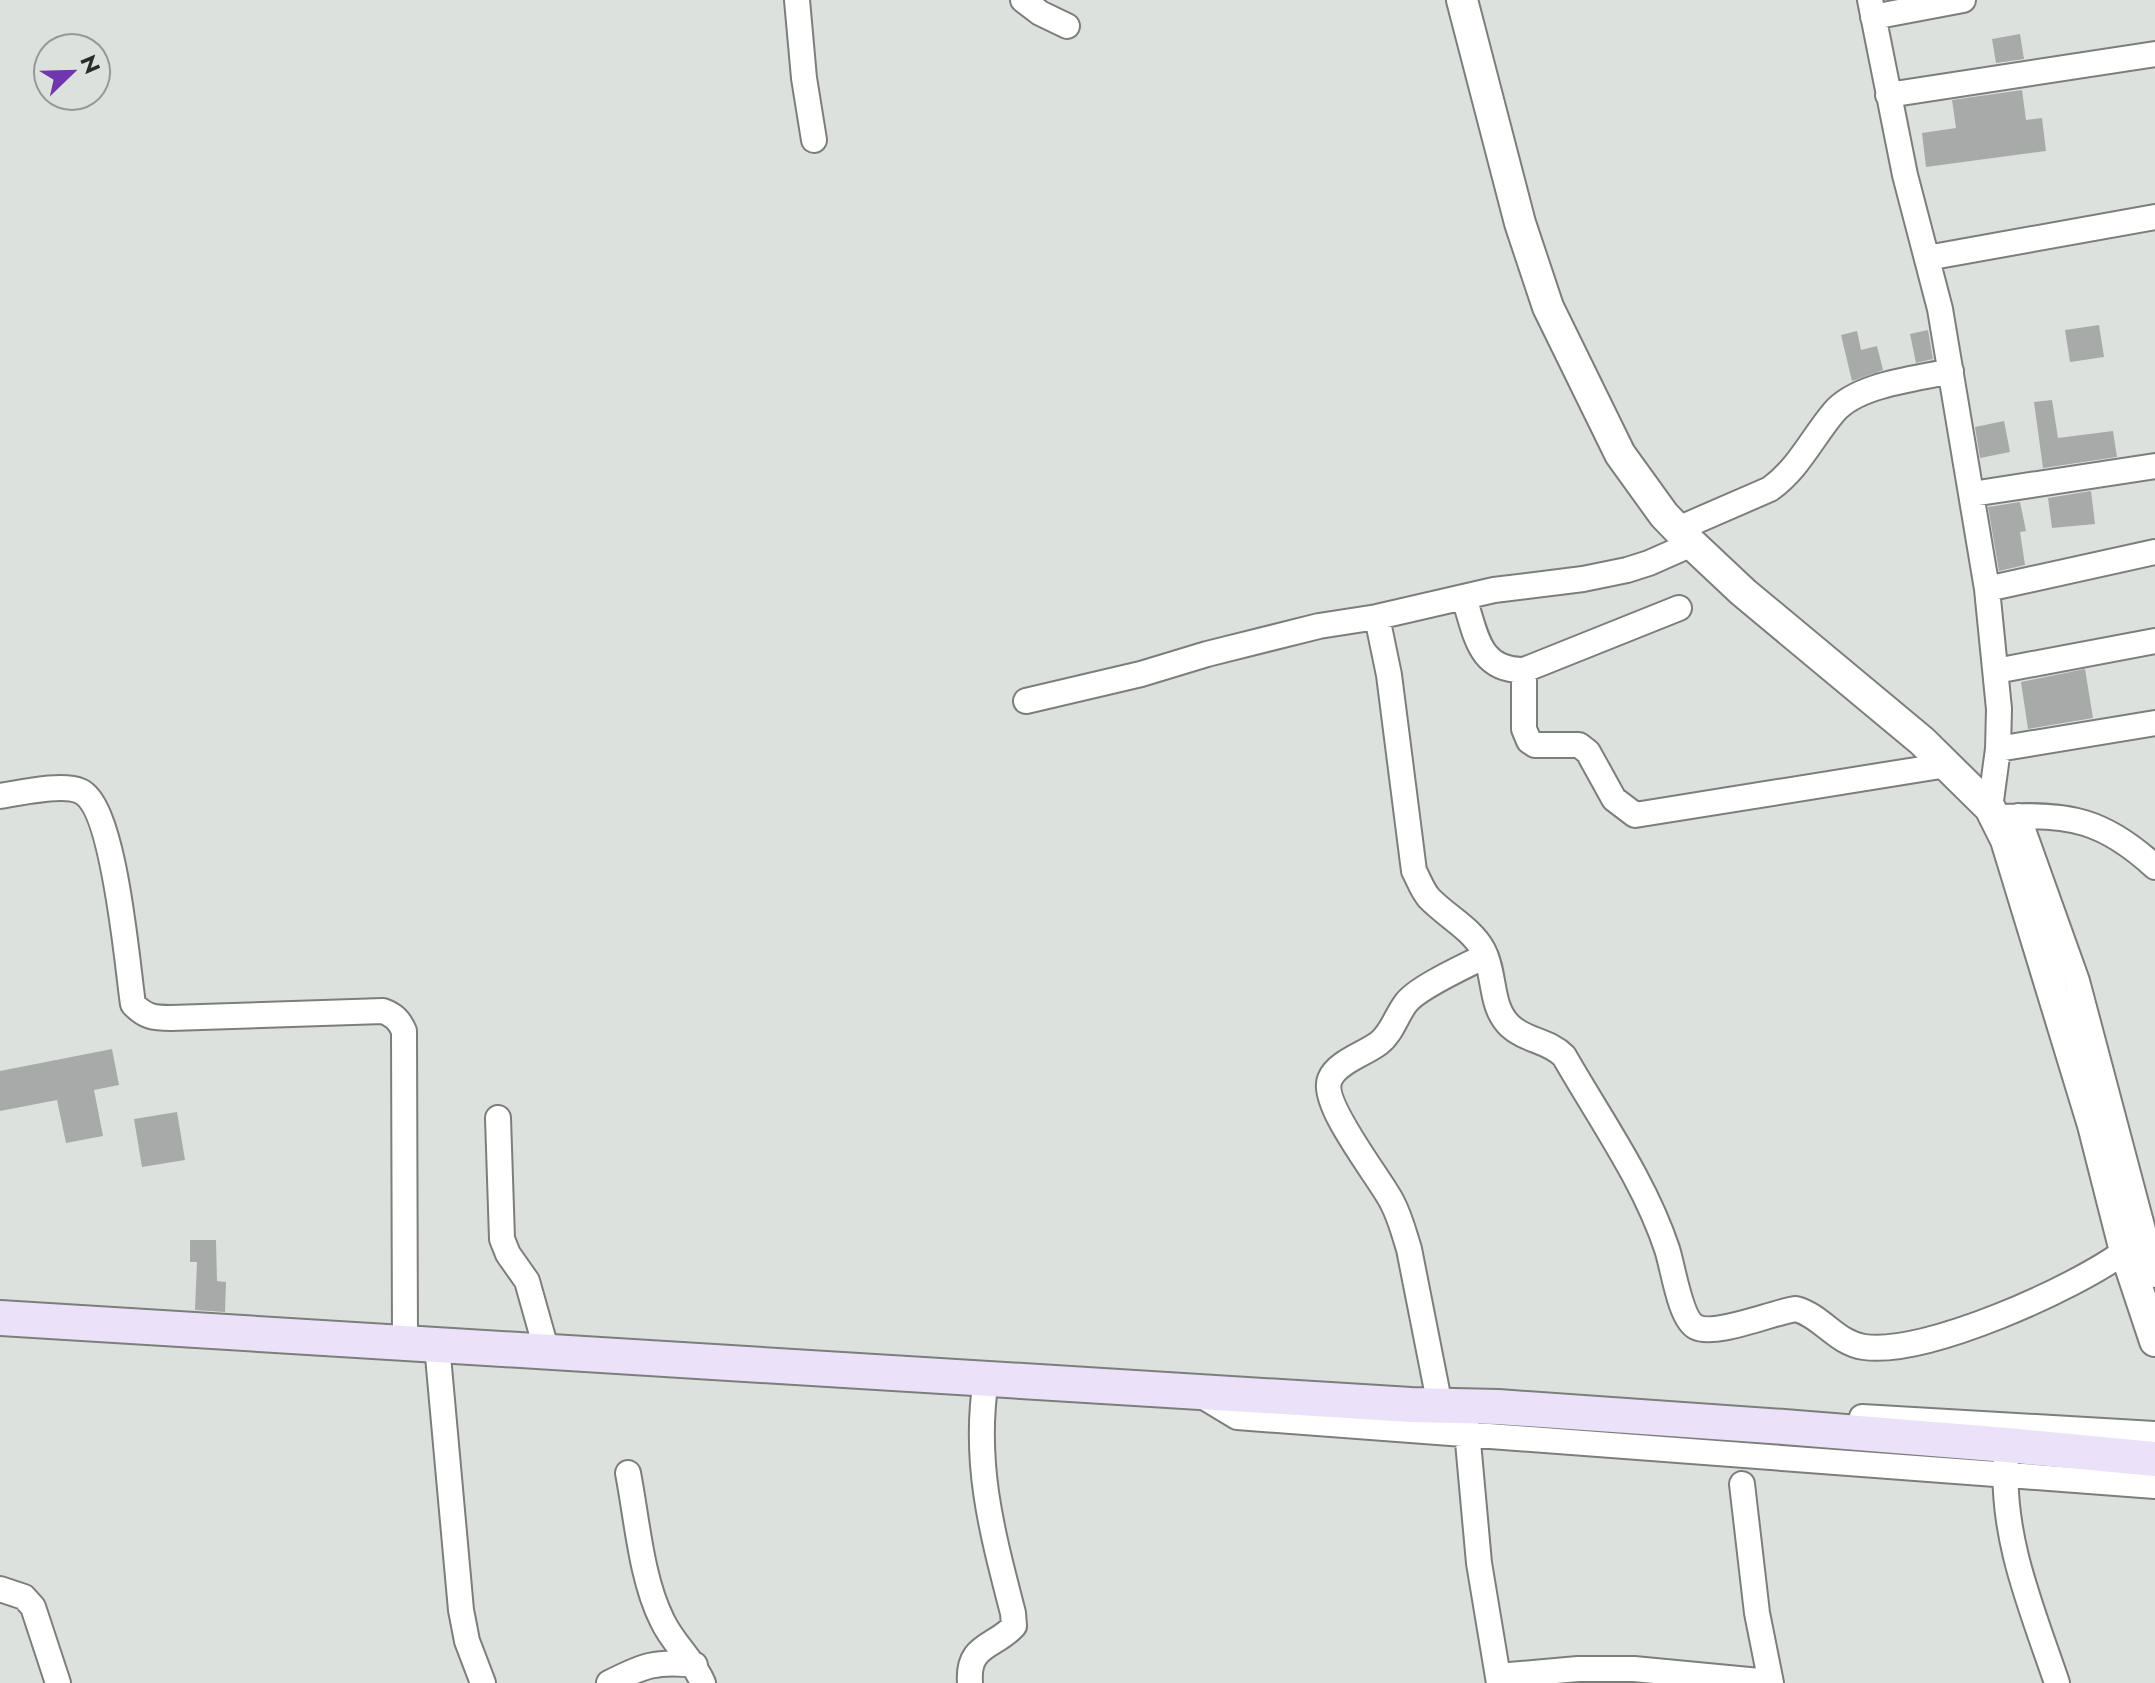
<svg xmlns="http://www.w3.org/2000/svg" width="2155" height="1683" viewBox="0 0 2155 1683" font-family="Jost,sans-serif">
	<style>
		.building { fill: #a7aaa8 }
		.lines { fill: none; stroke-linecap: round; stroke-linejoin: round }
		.minor-casing { stroke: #7b7e7b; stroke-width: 28 }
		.tertiary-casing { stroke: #7b7e7b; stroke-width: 34 }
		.secondary-casing { stroke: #7b7e7b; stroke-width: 38 }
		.minor { stroke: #fff; stroke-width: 24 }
		.tertiary { stroke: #fff; stroke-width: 30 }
		.secondary { stroke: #ebe2fa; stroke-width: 34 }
	</style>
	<rect width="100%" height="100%" fill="#dde1de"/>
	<path class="building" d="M 2020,34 L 2024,59 L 1996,63 L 1992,39 Z
		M 2022,90 L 2026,120 L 2042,118 L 2046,151 L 1926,167 L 1922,133 L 1956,128 L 1952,100 Z
		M 2099,325 L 2104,357 L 2070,362 L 2065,330 Z
		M 1928,330 L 1933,359 L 1916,363 L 1910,334 Z
		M 1857,331 L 1861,350 L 1877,346 L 1883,370 L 1852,381 L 1841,335 Z
		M 2052,400 L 2058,438 L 2113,431 L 2117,457 L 2043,468 L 2034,402 Z
		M 2004,421 L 2010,452 L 1980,458 L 1975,427 Z
		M 2091,491 L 2095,524 L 2052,528 L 2048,498 Z
		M 2020,502 L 2026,531 L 2020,532 L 2025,565 L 1999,571 L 1988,507 Z
		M 2085,669 L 2093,718 L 2028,729 L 2021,682 Z
		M 112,1049 L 119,1085 L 94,1090 L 103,1136 L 66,1143 L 57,1100 L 0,1111 L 0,1071 Z
		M 177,1112 L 185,1160 L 142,1167 L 134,1119 Z
		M 190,1240 L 216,1240 L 217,1281 L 226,1282 L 225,1312 L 195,1310 L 197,1262 L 190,1262 Z"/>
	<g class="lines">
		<g class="minor-casing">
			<path id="minor" d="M 797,0 L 804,78 L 814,140
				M 1023,0 L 1040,13 L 1067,26
				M 1870,0 L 1905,175 L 1940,309 L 1987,589 L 1999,709 L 1998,749 L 1990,808
				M 1873,17 L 1963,0
				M 1888,95 L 2155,54
				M 1927,258 L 2155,217
				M 1972,494 L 2155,466
				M 1678,529 L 1770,489 C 1799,468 1812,438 1834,412 C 1858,384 1916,379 1951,371
				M 1987,589 L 2155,552
				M 1464,598 C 1476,633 1478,671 1524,670 L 1679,608
				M 1377,617 L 1389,675 L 1414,871 C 1419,880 1422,890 1429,898 C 1446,916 1471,928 1483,950 C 1496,974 1489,1006 1510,1026 C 1526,1041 1548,1040 1564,1056 C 1600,1119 1644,1180 1667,1249 C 1673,1267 1680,1319 1696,1327 C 1715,1337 1773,1312 1796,1309 C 1822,1316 1836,1343 1864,1347 C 1925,1356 2076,1288 2125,1251
				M 1524,670 L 1524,729 L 1529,741 L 1535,745 L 1579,745 L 1588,752 L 1614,799 L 1635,815 L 1947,765
				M 1996,671 L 2155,641
				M 1026,701 L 1141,674 L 1207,654 L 1319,626 L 1377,617 L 1494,590 L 1583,579 L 1627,570 L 1649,563 L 1692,544
				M 1998,749 L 2155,723
				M 0,796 C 20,793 62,783 80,791 C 115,806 127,965 133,1004 C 145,1017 154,1018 171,1018 L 383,1011 C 394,1015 399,1020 404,1031 L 405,1342
				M 2018,816 L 2077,981 L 2155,1275
				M 2003,817 C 2070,813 2105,821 2155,867
				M 498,1118 L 502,1239 L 508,1254 L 527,1281 L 547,1352
				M 437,1345 L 461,1610 L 467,1641 L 483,1683
				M 1199,1394 L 1237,1417 L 2155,1486
				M 1440,1406 L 1409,1249 C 1404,1233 1400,1217 1392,1202 C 1380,1178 1319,1103 1330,1079 C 1337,1062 1365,1054 1379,1043 C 1392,1033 1396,1016 1406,1003 C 1418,987 1466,966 1485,956
				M 1862,1417 L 2155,1434
				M 1466,1420 L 1479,1563 L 1499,1683
				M 2006,1459 C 2001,1538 2032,1609 2057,1683
				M 628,1473 C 637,1519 641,1578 662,1620 C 673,1644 693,1659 703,1683
				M 1742,1484 L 1757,1613 L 1771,1683
				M 0,1589 L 24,1597 L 33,1607 L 58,1683
				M 1498,1676 L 1578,1669 L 1634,1669 L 1770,1682
				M 609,1683 C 642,1666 657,1660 695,1665
				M 970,1683 C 967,1644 994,1648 1014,1626 L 1013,1613 C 992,1532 973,1463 986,1379"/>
		</g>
		<g class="tertiary-casing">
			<path id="tertiary" d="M 1462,0 L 1520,223 L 1548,307 L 1620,454 L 1664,515 L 1692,544 L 1743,592 L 1922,741 L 1990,808 L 2006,840 L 2093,1125 L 2125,1251 L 2155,1341"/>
		</g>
		<g class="secondary-casing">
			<path id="secondary" d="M 0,1318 L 1411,1405 L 1498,1407 L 1784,1427 L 2007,1445 L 2155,1459"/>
		</g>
		<use href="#minor" class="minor"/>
		<use href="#tertiary" class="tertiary"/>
		<use href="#secondary" class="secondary"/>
	</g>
	<g transform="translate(72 72) rotate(67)"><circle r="38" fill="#dde1de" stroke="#959996" stroke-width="2"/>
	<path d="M0-6L14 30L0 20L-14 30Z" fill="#6f36ad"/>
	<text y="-12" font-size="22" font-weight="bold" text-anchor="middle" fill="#2a2c2b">N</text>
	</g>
</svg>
